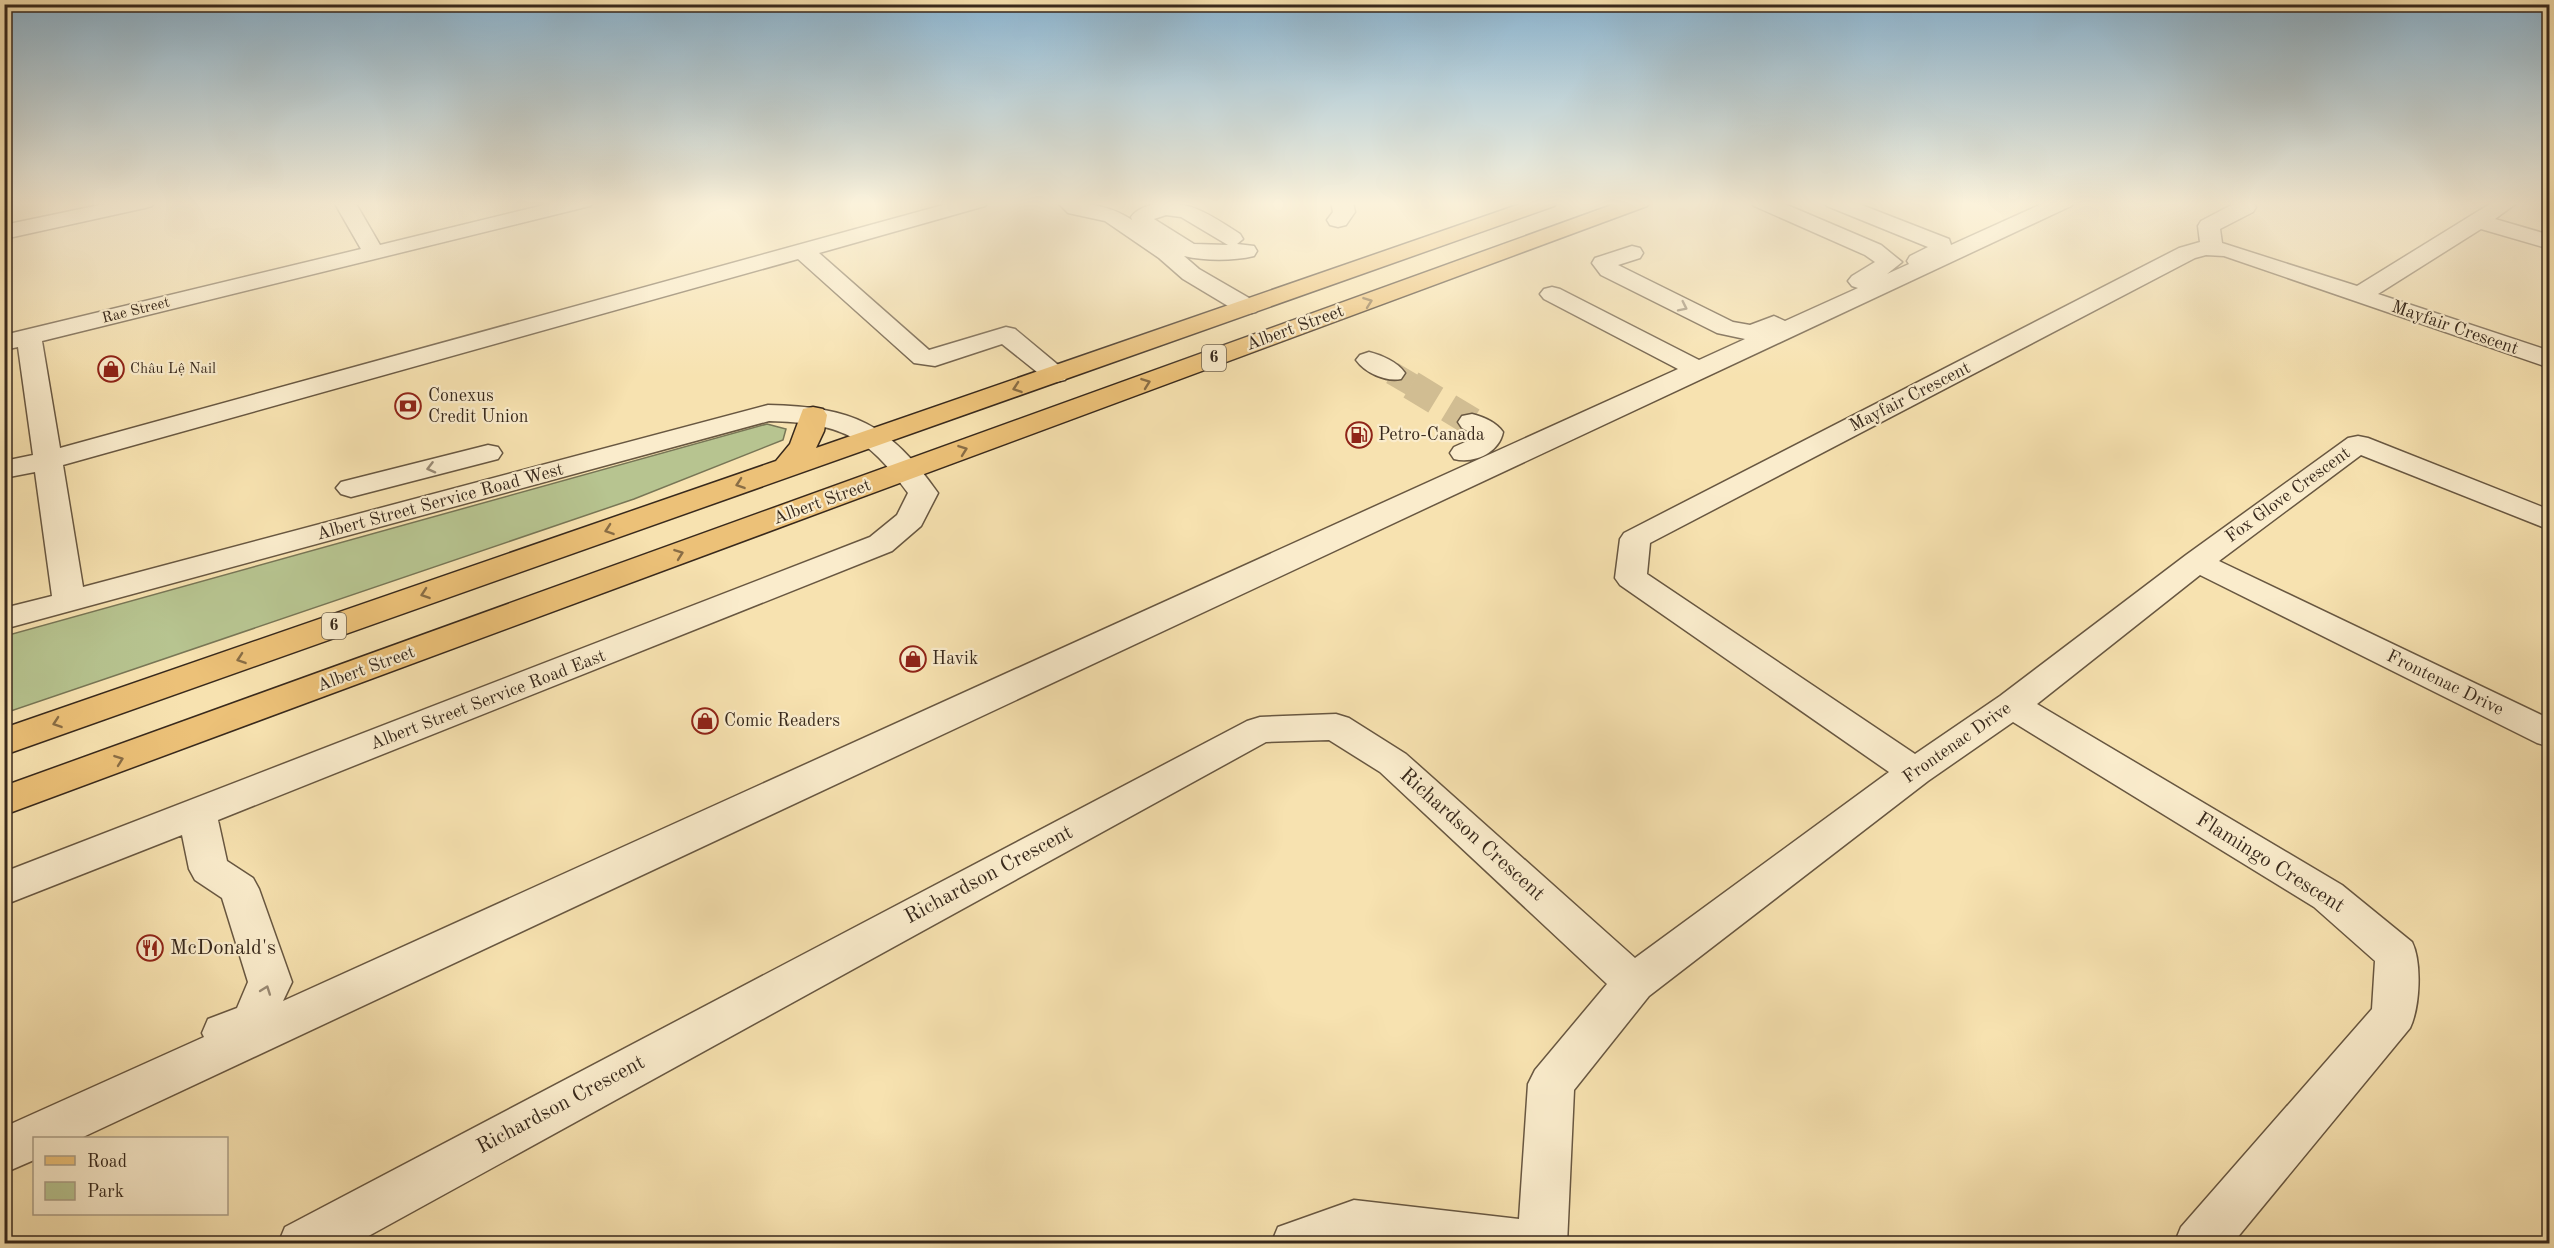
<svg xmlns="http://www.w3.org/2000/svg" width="2554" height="1248" viewBox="0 0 2554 1248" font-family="'Old Standard TT',serif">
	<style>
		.green { fill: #b7c490; stroke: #787656; stroke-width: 1.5 }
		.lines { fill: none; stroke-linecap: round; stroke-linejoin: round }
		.minor-tunnel-far1 { stroke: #d1bd92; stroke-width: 23; stroke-dasharray: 23 12; stroke-linecap: butt }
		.minor-tunnel { stroke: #d1bd92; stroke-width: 29; stroke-dasharray: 29 15; stroke-linecap: butt }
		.minor-casing { stroke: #685741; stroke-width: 3 }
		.major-casing { stroke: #38291c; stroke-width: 3 }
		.minor { fill: #faeccc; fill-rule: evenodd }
		.major { fill: #ecc178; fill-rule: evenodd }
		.oneway { stroke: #896d45 }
		.oneway2 { stroke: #998a74 }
		.labels { text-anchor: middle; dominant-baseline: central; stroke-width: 4.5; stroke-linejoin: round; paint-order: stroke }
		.far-street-label { font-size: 15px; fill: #38291c; stroke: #faeccc }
		.far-poi-label { font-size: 15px; fill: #38291c; stroke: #faeccc; text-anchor: start }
		.shield { fill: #faeccc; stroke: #726451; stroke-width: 1.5 }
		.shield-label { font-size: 16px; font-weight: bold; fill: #38291c }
		.street-label { font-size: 18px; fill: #38291c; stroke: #faeccc }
		.poi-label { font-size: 18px; fill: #38291c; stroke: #faeccc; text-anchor: start }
		.near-street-label { font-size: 21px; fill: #38291c; stroke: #faeccc }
		.near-poi-label { font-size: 21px; fill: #38291c; stroke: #faeccc; text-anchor: start }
	</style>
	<rect width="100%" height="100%" fill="#f7e2b0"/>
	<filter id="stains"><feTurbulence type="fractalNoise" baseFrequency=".00333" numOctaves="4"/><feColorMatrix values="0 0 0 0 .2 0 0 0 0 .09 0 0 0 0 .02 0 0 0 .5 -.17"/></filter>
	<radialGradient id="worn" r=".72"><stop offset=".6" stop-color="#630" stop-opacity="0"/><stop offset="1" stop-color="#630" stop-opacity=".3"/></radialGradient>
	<path class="green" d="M 767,424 L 786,429 L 783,440 L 634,499 L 5,713 L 5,636 Z"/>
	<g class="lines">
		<path class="minor-tunnel-far1" d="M 1392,373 L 1414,386"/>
		<path class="minor-tunnel" d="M 1411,385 L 1472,422"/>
		<g class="minor-casing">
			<path id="minor" d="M 114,202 L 155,202 L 152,206 L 145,208 L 4,239 L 4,225 Z
				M 334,202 L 355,202 L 380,245 L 556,202 L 593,202 L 590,206 L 42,341 L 60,448 L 954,202 L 988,202 L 985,206 L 819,253 L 929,350 L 1006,327 L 1015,329 L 1069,374 L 1065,380 L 1056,382 L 1047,380 L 1002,344 L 935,366 L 914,363 L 798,259 L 63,465 L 83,587 L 768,405 C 852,407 889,423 938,493 L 921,526 L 892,551 L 218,820 L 227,861 L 253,878 L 259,889 L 292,982 L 283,1001 L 1678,369 L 1544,299 L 1540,294 L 1544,289 L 1552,287 L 1560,289 L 1699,360 L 1745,339 L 1717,333 L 1601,275 L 1592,263 L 1595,258 L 1632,246 L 1640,248 L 1643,253 L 1640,258 L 1618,265 L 1733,322 L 1750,325 L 1774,316 L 1785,321 L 1858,288 L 1852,286 L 1848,281 L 1852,276 L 1875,262 L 1865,255 L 1754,206 L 1751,202 L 1780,202 L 1881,245 L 1902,262 L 1887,274 L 1909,264 L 1907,261 L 1910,256 L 1928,247 L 1827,206 L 1824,202 L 1854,202 L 1949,239 L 1951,245 L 2046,202 L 2074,202 L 2071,206 L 81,1138 L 34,1138 L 34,1160 L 4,1173 L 4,1127 L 204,1037 L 202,1033 L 208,1019 L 237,1008 L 248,982 L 222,898 L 195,880 L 189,869 L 182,835 L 4,905 L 4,872 L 870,537 L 897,515 L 908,493 C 867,435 839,423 769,421 L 4,629 L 4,608 L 52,596 L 35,472 L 4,478 L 4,461 L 33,455 L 18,347 L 4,350 L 4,335 L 361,249 Z
				M 1057,202 C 1083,202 1110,205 1132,220 L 1131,217 C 1136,210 1144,207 1151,205 C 1186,197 1212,216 1240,234 L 1243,239 L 1237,244 L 1254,246 L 1257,251 L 1254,256 C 1233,261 1205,261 1184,256 L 1199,269 L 1256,302 L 1259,307 L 1256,312 L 1247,314 L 1238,312 L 1183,279 L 1159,258 L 1105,221 L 1068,213 ZM 1166,215 L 1181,217 L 1228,245 L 1194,244 L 1154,219 Z
				M 1331,202 L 1353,202 L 1355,212 L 1346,225 L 1338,227 L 1330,225 L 1327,220 L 1333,212 Z
				M 2237,202 L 2253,202 L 2256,207 L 2253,212 L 2220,229 L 2222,243 L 2357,286 L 2493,202 L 2518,202 L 2495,219 L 2550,235 L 2550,249 L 2481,229 L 2378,294 L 2550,351 L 2550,368 L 2224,256 L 2206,255 L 2195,258 L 1650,543 L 1647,574 L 1915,754 L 2000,696 L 2186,555 L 2348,438 L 2358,436 L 2368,438 L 2550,510 L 2550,530 L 2361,455 L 2219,561 L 2550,719 L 2550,747 L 2537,743 L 2200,575 L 2037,704 L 2342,885 L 2412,942 C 2422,962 2420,1007 2410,1028 L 2232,1244 L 2174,1244 L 2181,1227 L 2372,1009 L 2375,961 L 2314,907 L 2013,722 L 1928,781 L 1649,996 L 1574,1090 L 1567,1244 L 1271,1244 L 1278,1227 L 1354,1200 L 1519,1219 L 1528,1084 L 1535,1070 L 1607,984 L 1380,772 L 1329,740 L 1266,742 L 354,1244 L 278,1244 L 285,1227 L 1247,721 L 1260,717 L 1336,714 L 1349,718 L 1406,754 L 1635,958 L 1889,772 L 1620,585 L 1615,578 L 1620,539 L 1624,533 L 2179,248 L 2200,242 L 2198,226 L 2201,221 Z
				M 1369,352 C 1381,355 1398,362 1405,373 L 1401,379 C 1386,382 1365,373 1356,360 L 1360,355 Z
				M 1472,414 C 1484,417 1496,422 1503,432 C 1499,453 1474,464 1454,459 L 1450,453 L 1454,447 L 1474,438 L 1475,435 L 1462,428 L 1458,422 L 1462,416 Z
				M 488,445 L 498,447 L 502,453 L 498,459 L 351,497 L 341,494 L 336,488 L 341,482 Z"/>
		</g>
		<g class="major-casing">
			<path id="major" d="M 1526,202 L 1557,202 L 1554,206 L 4,755 L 4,728 L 776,461 L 790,444 L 803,409 L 813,407 L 823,409 L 827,415 L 824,431 L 816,448 Z
				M 1620,202 L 1650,202 L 1647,206 L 4,815 L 4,786 Z"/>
		</g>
		<use href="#minor" class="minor"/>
		<use href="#major" class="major"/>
	</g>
	<defs><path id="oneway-chevron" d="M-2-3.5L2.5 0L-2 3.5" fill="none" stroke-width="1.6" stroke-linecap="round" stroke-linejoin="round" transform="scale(1.5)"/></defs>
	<g class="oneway">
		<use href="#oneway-chevron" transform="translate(1368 302) rotate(-20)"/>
		<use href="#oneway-chevron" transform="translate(1146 383) rotate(-20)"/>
		<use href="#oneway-chevron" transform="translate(1017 388) rotate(161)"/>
		<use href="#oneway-chevron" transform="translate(963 450) rotate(-20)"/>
		<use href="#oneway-chevron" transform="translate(740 484) rotate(161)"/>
		<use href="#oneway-chevron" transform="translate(609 530) rotate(161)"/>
		<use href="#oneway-chevron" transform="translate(679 554) rotate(-20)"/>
		<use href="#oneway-chevron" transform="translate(425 594) rotate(161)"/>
		<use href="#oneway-chevron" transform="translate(241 659) rotate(161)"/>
		<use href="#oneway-chevron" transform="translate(57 723) rotate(161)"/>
		<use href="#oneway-chevron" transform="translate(119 760) rotate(-20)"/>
	</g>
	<g class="oneway2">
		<use href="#oneway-chevron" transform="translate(1683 307) rotate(26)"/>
		<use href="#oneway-chevron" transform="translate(431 468) rotate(166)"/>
		<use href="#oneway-chevron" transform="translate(266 990) rotate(-70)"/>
	</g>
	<linearGradient id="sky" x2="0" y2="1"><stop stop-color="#8cb7d4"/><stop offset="0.54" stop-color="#fbf2db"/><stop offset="1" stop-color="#fbf2db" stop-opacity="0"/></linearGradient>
	<rect width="2554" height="377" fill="url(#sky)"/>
	<defs>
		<g id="shop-ring" transform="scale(1.35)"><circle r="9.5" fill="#faeccc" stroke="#8f2418" stroke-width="1.5"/><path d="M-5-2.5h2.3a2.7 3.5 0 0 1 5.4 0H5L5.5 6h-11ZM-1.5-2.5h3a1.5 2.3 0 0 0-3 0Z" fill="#8f2418"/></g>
		<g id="bank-ring" transform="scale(1.35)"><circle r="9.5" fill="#faeccc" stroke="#8f2418" stroke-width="1.5"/><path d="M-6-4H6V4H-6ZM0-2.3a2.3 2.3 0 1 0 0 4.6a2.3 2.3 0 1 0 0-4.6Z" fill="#8f2418"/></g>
		<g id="fuel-ring" transform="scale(1.35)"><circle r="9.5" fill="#faeccc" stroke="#8f2418" stroke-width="1.5"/><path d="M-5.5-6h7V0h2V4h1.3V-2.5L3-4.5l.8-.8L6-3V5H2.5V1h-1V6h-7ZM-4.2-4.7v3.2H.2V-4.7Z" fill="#8f2418"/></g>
		<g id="restaurant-ring" transform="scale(1.35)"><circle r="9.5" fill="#faeccc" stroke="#8f2418" stroke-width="1.5"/><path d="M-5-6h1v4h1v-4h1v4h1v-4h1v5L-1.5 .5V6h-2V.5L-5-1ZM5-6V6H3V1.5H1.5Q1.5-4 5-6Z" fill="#8f2418"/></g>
	</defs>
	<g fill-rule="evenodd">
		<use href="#shop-ring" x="111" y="369"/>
		<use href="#bank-ring" x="408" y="406"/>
		<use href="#fuel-ring" x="1359" y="435"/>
		<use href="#shop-ring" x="913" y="659"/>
		<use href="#shop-ring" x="705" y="721"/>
		<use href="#restaurant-ring" x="150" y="948"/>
	</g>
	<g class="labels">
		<g class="far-street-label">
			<text transform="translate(136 311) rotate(-14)">Rae Street</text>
		</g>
		<g class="far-poi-label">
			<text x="130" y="369">Châu Lệ Nail</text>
		</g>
		<g class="shield">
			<rect x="1202" y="345" width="24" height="26" rx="4.5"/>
			<rect x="322" y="613" width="24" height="26" rx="4.5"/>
		</g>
		<g class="shield-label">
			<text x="1214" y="358">6</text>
			<text x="334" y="626">6</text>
		</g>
		<g class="street-label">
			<text transform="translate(1295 328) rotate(-20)">Albert Street</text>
			<text transform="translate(2455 328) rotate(19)">Mayfair Crescent</text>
			<text transform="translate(1910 397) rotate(-27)">Mayfair Crescent</text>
			<text transform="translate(2288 495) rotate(-36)">Fox Glove Crescent</text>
			<text transform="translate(440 502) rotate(-15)">Albert Street Service Road West</text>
			<text transform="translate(822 502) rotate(-20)">Albert Street</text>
			<text transform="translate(366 669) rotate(-20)">Albert Street</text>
			<text transform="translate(2445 683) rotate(26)">Frontenac Drive</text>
			<text transform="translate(488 700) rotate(-21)">Albert Street Service Road East</text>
			<text transform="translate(1957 743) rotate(-35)">Frontenac Drive</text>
		</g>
		<g class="poi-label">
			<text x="428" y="396">Conexus<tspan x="428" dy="21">Credit Union</tspan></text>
			<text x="1378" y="435">Petro-Canada</text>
			<text x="932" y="659">Havik</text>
			<text x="724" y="721">Comic Readers</text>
		</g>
		<g class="near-street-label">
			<text transform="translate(1472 835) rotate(42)">Richardson Crescent</text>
			<text transform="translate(2270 863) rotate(32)">Flamingo Crescent</text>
			<text transform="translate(989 875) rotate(-28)">Richardson Crescent</text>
			<text transform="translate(561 1105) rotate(-28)">Richardson Crescent</text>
		</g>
		<g class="near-poi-label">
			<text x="170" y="948">McDonald's</text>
		</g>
	</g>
	<rect width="2554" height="1248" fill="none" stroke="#f7e2b0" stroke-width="24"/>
	<rect x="6" y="6" width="2542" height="1236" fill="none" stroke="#38291c" stroke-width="3"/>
	<rect x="12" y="12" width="2530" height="1224" fill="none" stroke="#38291c" stroke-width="1.5"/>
	<rect x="33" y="1137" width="195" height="78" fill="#faeccc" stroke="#ac9e86" stroke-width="1.5"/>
	<rect x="45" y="1156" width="30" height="9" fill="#ecc178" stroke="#ac9e86" stroke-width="1.5"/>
	<text x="87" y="1167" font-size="18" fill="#38291c">Road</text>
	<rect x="45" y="1182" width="30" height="18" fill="#b7c490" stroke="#ac9e86" stroke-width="1.5"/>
	<text x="87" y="1197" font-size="18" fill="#38291c">Park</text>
	<rect width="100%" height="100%" filter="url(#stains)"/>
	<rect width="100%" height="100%" fill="url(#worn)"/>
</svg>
